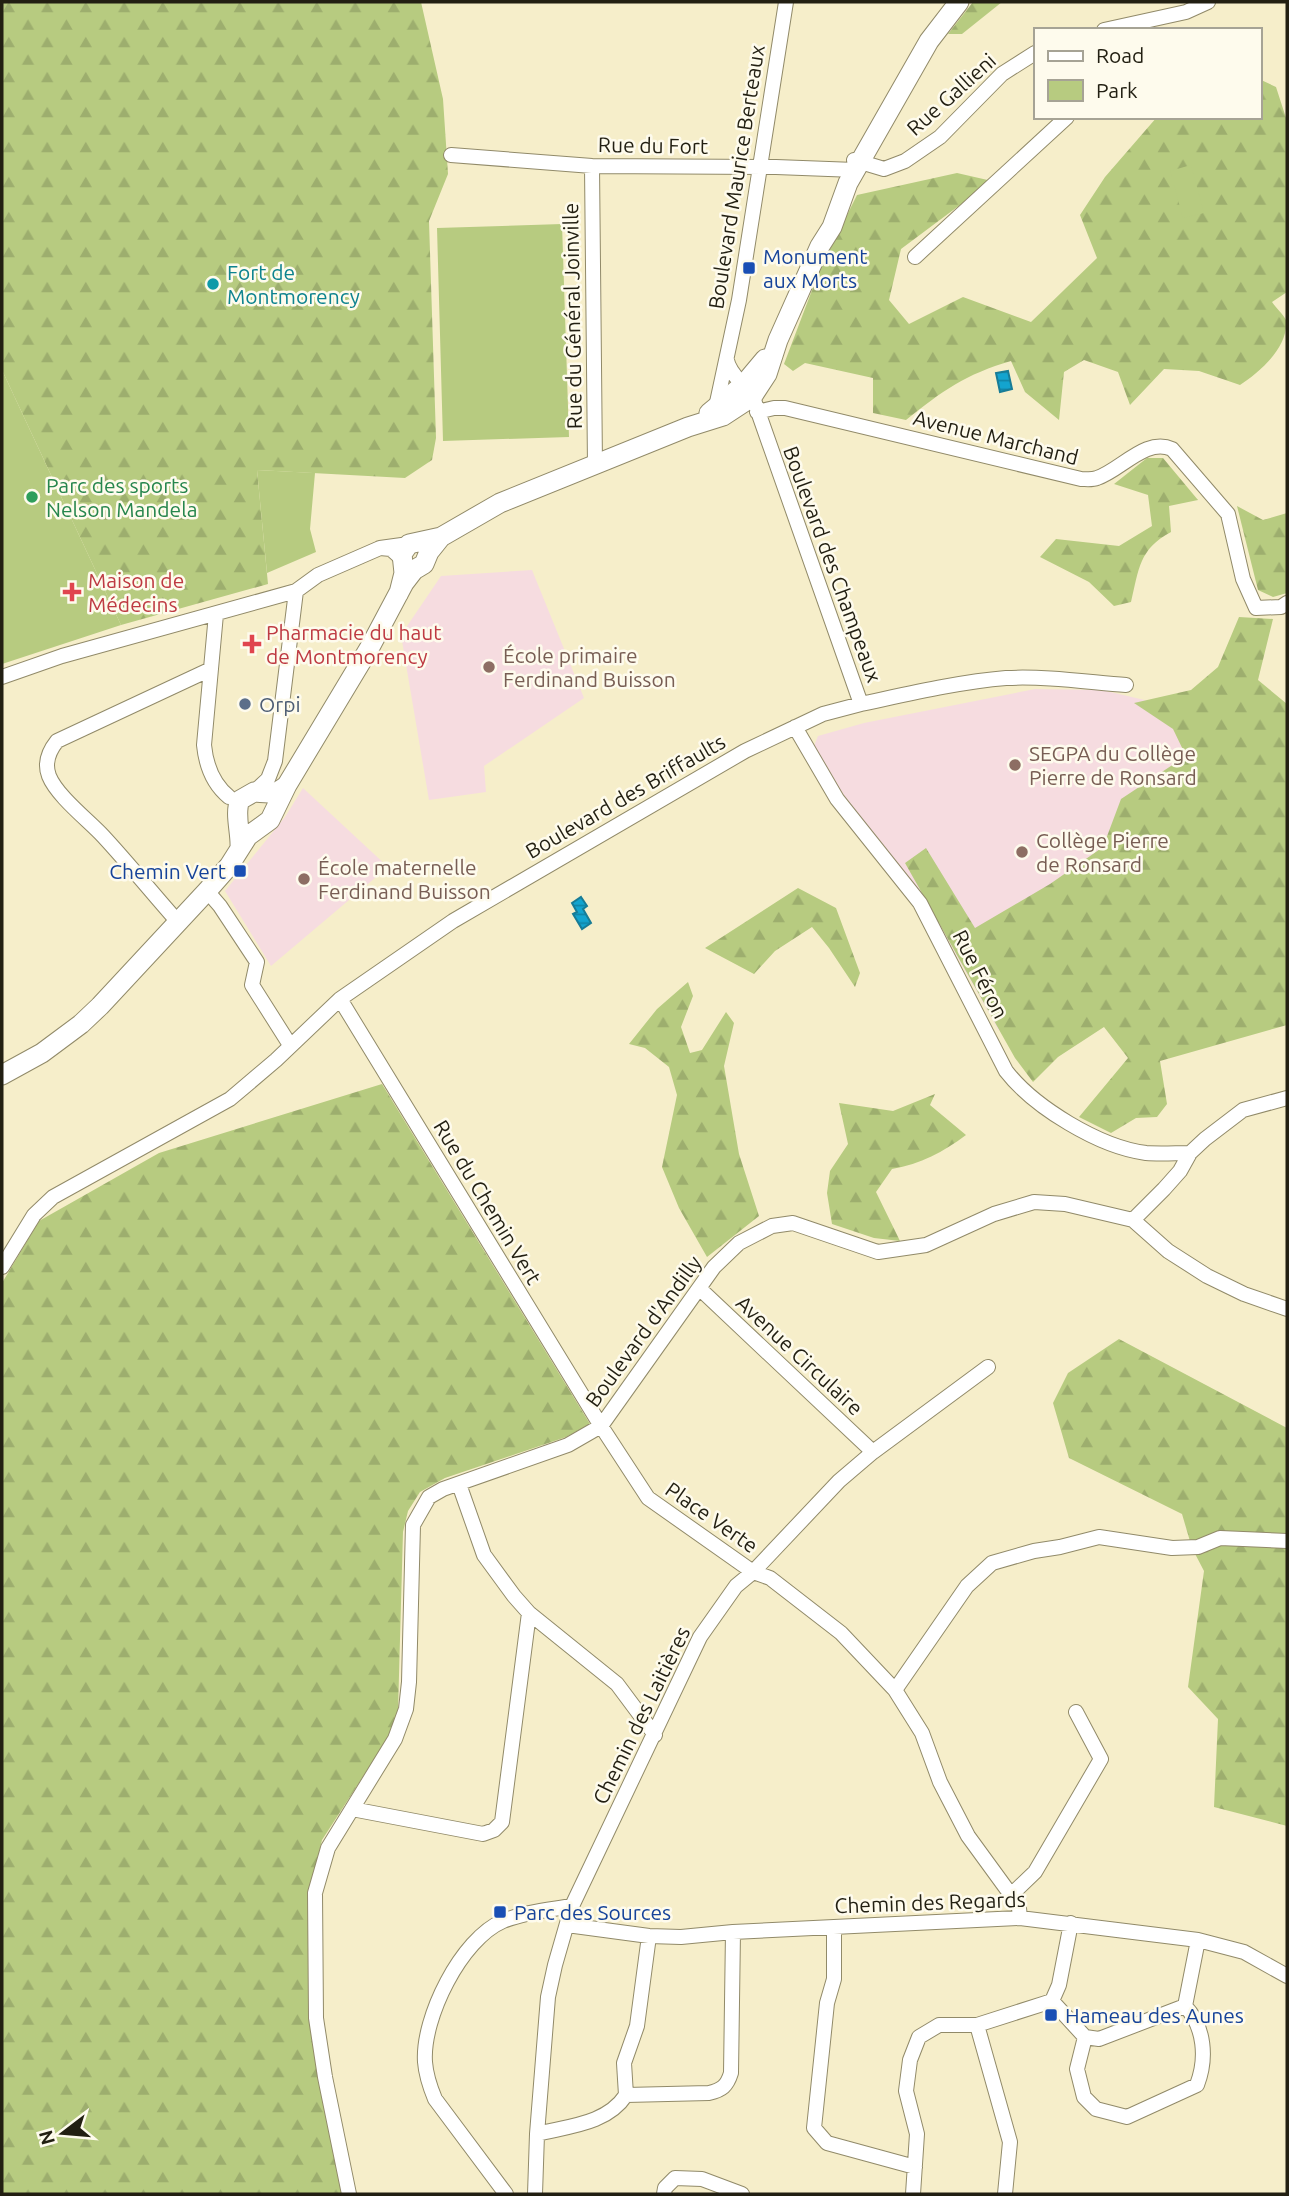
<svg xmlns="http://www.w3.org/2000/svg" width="1289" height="2196" viewBox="0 0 1289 2196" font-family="Ubuntu,sans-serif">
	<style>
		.education { fill: #f6dce0 }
		.forest { fill: url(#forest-firs) }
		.park { fill: #b7cb80 }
		.water { fill: url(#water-rules); stroke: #187c96; stroke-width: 2 }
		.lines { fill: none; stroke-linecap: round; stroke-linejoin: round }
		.minor-casing { stroke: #918a69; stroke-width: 16 }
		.secondary-casing { stroke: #918a69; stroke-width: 21 }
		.minor { stroke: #fff; stroke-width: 14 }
		.secondary { stroke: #fff; stroke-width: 19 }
		.transit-dot { fill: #1a4fb4; stroke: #fefbed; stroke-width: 2.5 }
		.culture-dot { fill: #0f9aa8; stroke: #fefbed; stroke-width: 2.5 }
		.leisure-dot { fill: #2e9e5b; stroke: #fefbed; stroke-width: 2.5 }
		.health-dot { fill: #e0444e; stroke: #fefbed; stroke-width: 2.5 }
		.education-dot { fill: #8d6e63; stroke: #fefbed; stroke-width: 2.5 }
		.service-dot { fill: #5c6f8a; stroke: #fefbed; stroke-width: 2.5 }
		.labels { text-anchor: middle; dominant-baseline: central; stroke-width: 5; stroke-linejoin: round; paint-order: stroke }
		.street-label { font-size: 21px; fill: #221f12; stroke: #fefbed }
		.transit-label { font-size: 21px; fill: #164399; stroke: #fefbed; text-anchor: start }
		.culture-label { font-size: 21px; fill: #0d838f; stroke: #fefbed; text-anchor: start }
		.leisure-label { font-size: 21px; fill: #27864d; stroke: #fefbed; text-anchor: start }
		.health-label { font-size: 21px; fill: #be3a42; stroke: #fefbed; text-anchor: start }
		.education-label { font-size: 21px; fill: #785e54; stroke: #fefbed; text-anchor: start }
		.service-label { font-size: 21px; fill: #4e5e75; stroke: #fefbed; text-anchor: start }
	</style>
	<defs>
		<pattern id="forest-firs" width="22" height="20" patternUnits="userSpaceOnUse" patternTransform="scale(1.75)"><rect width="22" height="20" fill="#b7cb80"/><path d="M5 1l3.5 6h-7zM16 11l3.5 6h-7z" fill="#9dae6e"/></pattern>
		<pattern id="water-rules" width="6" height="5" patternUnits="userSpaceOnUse" patternTransform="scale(1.75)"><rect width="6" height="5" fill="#13a4cf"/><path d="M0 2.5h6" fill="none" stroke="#1185a7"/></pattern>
	</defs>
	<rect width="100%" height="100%" fill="#f6eeca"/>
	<path class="education" d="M 532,570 L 584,698 L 484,766 L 486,792 L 429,800 L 401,635 L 441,576 Z
		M 1035,689 L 1102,690 L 1153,702 L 1224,724 L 999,1031 L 929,907 L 845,797 L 814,746 L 818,736 L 864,723 Z
		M 303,788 L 388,867 L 271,966 L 225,891 L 285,817 Z"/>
	<path class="forest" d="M 2,2 L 421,2 L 443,99 L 448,174 L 429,221 L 436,438 L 432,460 L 405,478 L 257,470 L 268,584 L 121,625 L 2,370 Z
		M 973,2 L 1002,2 L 962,34 L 948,34 Z
		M 1259,79 L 1276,87 L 1287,121 L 1287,292 L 1272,302 C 1276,308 1283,314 1286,320 C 1289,348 1258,373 1240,385 L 1199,371 L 1164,369 L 1130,405 L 1118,372 L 1084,360 L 1064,372 L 1059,420 L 1025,392 L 1011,361 C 966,374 942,391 906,420 L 873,413 L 873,378 L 805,363 L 793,371 L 784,364 L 820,269 L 857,195 L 957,173 L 992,181 L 901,249 L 889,300 L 909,324 L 963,297 L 1031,322 L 1097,258 L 1080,215 L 1105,177 L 1157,117 L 1259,117 Z
		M 1147,458 L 1163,458 L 1198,500 L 1169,506 L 1171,532 C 1139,549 1139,569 1131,602 L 1114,606 L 1089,582 L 1040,557 L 1056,539 L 1119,546 L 1152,526 L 1148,495 L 1114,484 Z
		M 1237,506 L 1263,520 L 1287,513 L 1287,593 L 1273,597 L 1258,590 Z
		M 1239,617 L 1273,619 L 1258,680 L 1287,704 L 1287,1025 L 1160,1061 L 1167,1104 L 1157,1117 L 1136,1118 L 1111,1133 L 1079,1117 L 1128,1058 L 1104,1027 L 1058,1057 L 1033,1082 L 1015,1058 L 905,863 L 926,848 L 975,928 L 1050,884 L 1103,847 L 1121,799 L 1186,756 L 1173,729 L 1134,703 L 1191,690 L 1218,667 Z
		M 798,888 L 836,908 L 860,973 L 855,987 L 829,948 L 812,927 L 775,951 L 754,974 L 705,948 Z
		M 688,982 L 693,996 L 681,1027 L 690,1053 L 702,1050 L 726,1012 L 734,1023 L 724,1066 L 739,1154 L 759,1216 L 707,1257 L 679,1208 L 662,1167 L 677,1095 L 669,1067 L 645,1048 L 629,1044 L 657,1009 Z
		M 382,1084 L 590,1424 L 566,1437 L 445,1478 L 420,1492 L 408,1511 L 403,1532 L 398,1711 L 388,1738 L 322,1840 L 309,1894 L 311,2035 L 342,2194 L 2,2194 L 2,1283 L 39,1221 L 159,1153 Z
		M 935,1094 L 930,1105 L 966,1135 C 943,1152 921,1164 892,1169 L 876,1192 L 900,1241 L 874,1238 L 832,1224 L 827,1193 L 830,1171 L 848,1144 L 839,1103 L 893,1111 Z
		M 1119,1339 L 1287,1428 L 1287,1826 L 1214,1807 L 1218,1719 L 1188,1687 L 1204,1571 L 1192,1548 L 1182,1514 L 1069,1458 L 1053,1403 L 1068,1373 Z"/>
	<path class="park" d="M 1191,165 L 1204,213 L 1183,218 L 1170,171 Z
		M 562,224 L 569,437 L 443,441 L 437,228 Z
		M 2,370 L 121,625 L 2,664 Z
		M 257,470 L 315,473 L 310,529 L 316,552 L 267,573 Z"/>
	<path class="water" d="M 1008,371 L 1012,389 L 1000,392 L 996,373 Z
		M 581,897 L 587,906 L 583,909 L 591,923 L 582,929 L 573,914 L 577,912 L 572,903 Z"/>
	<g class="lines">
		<g class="minor-casing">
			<path id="minor" d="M 1104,30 L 1186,12 L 1208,2
				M 451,155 L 592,166 L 776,167 L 855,170
				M 854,160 L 884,169 L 905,161 L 940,137 L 1002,74 L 1035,53
				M 592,166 L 595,465
				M 915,257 L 1067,117
				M 716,407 L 739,300 L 786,2
				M 757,412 L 774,408 L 785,408 L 1081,479 C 1086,479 1092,480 1097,478 C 1121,470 1146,437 1172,449 L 1228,514 L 1243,579 L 1256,608 L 1281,607 L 1287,603
				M 401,558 L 391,549 L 380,548 L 409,544
				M 216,614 L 204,745 C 206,765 213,784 229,797
				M 2,677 L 62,656 L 296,591 L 318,575 L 380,548
				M 861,704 C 908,694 958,682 1006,678 C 1046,676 1087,682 1126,685
				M 795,727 L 837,799 L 920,903 L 1006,1071 C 1034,1107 1099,1147 1146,1153 C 1160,1154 1176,1153 1190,1153
				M 254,792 L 268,779 L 275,761 L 296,591
				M 207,891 L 220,906 L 257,962 L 252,985 L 290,1045
				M 178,922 C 153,894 129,864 103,836 C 88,820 57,796 49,776 C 44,763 49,751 57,741 L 211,669
				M 340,999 L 601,1426 L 648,1498 L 753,1572 L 770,1578 L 841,1633 L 895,1690 L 922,1733 L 940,1782 L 968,1836 L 1011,1895 L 1019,1908 L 1020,1918
				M 1133,1220 L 1164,1189 L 1180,1171 L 1190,1153 L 1205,1139 L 1243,1110 L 1287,1098
				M 2,1267 L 34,1215 L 53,1197 L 230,1099 L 276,1060 L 340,999 L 453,921 L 745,751 L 823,714 L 861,704 L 755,403 C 748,386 729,375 727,360
				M 699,1288 L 873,1452
				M 459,1484 L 484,1555 L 514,1596 L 529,1613 L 617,1684 L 655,1735
				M 895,1690 L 967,1586 L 992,1563 L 1034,1551 L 1060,1547 L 1099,1537 L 1172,1548 L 1198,1547 L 1220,1538 L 1287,1541
				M 352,1809 L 483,1834 L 494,1830 L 502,1822 L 529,1613
				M 1011,1895 L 1035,1872 L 1101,1759 L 1076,1712
				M 567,1925 L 649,1936 L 681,1937 L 733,1932 L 1020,1918 L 1198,1940 L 1244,1952 L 1287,1976
				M 834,1927 L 834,1979 L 827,2003 L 814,2128 L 827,2143 L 915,2167
				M 1052,2001 L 1085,2037 L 1099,2039 L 1185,2006
				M 977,2025 L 1010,2142 L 1005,2194
				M 1085,2037 L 1077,2069 L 1084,2097 L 1096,2109 L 1127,2117 L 1197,2085 C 1207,2059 1205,2027 1185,2006 L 1198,1940
				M 626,2095 L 624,2063 L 637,2026 L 649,1936
				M 537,2134 C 569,2126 607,2124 626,2095 L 709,2093 C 722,2090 727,2086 731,2073 L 733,1932
				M 349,2194 L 325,2077 L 316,2018 L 315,1893 L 328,1848 L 395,1739 L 406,1709 L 409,1682 L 413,1525 L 429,1497 L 443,1489 L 568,1445 L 601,1426 L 714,1267 L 739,1243 L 772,1226 L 793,1223 L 878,1252 L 926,1245 L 994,1214 L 1034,1202 L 1065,1204 L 1133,1220 L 1168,1251 L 1207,1276 L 1244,1294 L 1287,1309
				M 506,2194 L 435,2099 C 430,2087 426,2075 425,2062 C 422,2018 461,1939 503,1921 C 525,1912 549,1910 572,1906
				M 535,2194 L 537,2134 L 548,1997 L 555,1965 L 572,1906 L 700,1637 L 736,1586 L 753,1572 L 839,1481 L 873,1452 L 988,1367
				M 664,2194 L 665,2188 L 675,2178 L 702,2179 L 742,2194
				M 913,2194 L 917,2134 L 906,2091 L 910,2060 L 919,2037 L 939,2025 L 977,2025 L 1052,2001 L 1059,1985 L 1071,1923"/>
		</g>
		<g class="secondary-casing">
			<path id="secondary" d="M 709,413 L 744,384 L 765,359
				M 399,593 L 404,573 L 402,554 L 409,544 L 441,537 L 500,503 L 688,427 L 723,416 L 752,397 L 767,374 L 778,340 L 820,246 L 832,227 L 848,183 L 929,41 L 959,2
				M 240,848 C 241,833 234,813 240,800 L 254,792 C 269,793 274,796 287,785
				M 2,1075 L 42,1053 L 81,1024 L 100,1006 L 207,891 L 229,866 L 248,836 L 270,820 L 287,785 L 370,647 L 404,583 L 414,570 L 424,564 L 429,552 L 441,537"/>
		</g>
		<use href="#minor" class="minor"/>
		<use href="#secondary" class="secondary"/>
	</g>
	<g class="transit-dot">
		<rect x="742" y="261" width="14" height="14" rx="3.5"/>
		<rect x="233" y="864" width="14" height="14" rx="3.5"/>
		<rect x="493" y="1905" width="14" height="14" rx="3.5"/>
		<rect x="1044" y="2008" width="14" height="14" rx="3.5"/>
	</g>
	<circle class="culture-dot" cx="213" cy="284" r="7"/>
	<circle class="leisure-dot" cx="32" cy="497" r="7"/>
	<g class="health-dot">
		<path d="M68.5 581.5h7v7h7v7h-7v7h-7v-7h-7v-7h7z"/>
		<path d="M248.5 633.5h7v7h7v7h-7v7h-7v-7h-7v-7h7z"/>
	</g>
	<g class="education-dot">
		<circle cx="489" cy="667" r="7"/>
		<circle cx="1015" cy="765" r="7"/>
		<circle cx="1022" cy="852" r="7"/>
		<circle cx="304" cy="879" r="7"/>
	</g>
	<circle class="service-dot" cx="245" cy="704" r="7"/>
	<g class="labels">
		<g class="street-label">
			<text transform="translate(951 94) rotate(-42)">Rue Gallieni</text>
			<text transform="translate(653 145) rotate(1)">Rue du Fort</text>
			<text transform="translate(736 177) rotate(-81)">Boulevard Maurice Berteaux</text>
			<text transform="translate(572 316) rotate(-91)">Rue du Général Joinville</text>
			<text transform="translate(996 437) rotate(14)">Avenue Marchand</text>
			<text transform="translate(833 564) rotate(70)">Boulevard des Champeaux</text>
			<text transform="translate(625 796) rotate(-30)">Boulevard des Briffaults</text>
			<text transform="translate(981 974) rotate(63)">Rue Féron</text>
			<text transform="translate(488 1202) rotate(59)">Rue du Chemin Vert</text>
			<text transform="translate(643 1331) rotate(-54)">Boulevard d'Andilly</text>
			<text transform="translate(800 1355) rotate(43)">Avenue Circulaire</text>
			<text transform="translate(712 1517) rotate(35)">Place Verte</text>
			<text transform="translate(641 1715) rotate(-64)">Chemin des Laitières</text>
			<text transform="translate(930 1902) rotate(-2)">Chemin des Regards</text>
		</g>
		<g class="transit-label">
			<text x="763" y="256">Monument<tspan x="763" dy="24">aux Morts</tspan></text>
			<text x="226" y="871" text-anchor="end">Chemin Vert</text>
			<text x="514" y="1912">Parc des Sources</text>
			<text x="1065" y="2015">Hameau des Aunes</text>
		</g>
		<g class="culture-label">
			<text x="227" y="272">Fort de<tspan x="227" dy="24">Montmorency</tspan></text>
		</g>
		<g class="leisure-label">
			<text x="46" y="485">Parc des sports<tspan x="46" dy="24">Nelson Mandela</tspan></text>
		</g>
		<g class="health-label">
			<text x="88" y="580">Maison de<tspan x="88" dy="24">Médecins</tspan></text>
			<text x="266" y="632">Pharmacie du haut<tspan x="266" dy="24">de Montmorency</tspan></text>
		</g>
		<g class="education-label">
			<text x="503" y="655">École primaire<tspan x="503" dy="24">Ferdinand Buisson</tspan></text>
			<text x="1029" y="753">SEGPA du Collège<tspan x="1029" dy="24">Pierre de Ronsard</tspan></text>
			<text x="1036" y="840">Collège Pierre<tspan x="1036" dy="24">de Ronsard</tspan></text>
			<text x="318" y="867">École maternelle<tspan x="318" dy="24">Ferdinand Buisson</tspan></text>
		</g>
		<g class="service-label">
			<text x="259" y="704">Orpi</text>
		</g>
	</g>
	<rect width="1289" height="2196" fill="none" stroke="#221f12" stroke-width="7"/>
	<rect x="1034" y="28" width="228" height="91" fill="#fefbed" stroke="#a6a395" stroke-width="2"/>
	<rect x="1048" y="51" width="35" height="10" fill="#ffffff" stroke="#a6a395" stroke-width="2"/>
	<text x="1096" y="63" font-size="21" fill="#221f12">Road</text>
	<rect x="1048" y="80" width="35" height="21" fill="#b7cb80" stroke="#a6a395" stroke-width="2"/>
	<text x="1096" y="98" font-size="21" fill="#221f12">Park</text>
	<g transform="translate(63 2133) rotate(254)" stroke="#fefbed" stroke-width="5" paint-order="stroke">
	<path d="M0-5L12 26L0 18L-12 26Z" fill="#221f12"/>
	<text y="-10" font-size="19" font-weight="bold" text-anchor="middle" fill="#221f12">N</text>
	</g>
</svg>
